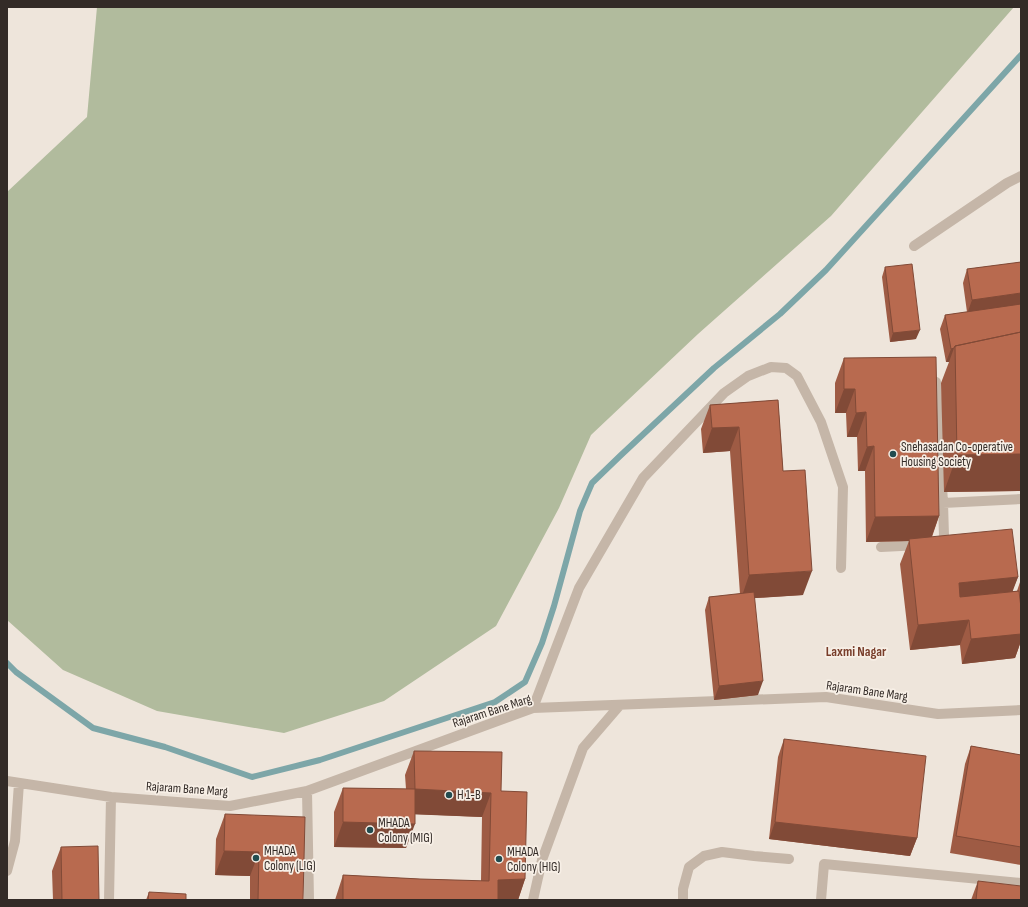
<svg xmlns="http://www.w3.org/2000/svg" width="1028" height="907" viewBox="0 0 1028 907" font-family="'Sofia Sans Condensed',sans-serif">
	<style>
		.green { fill: #b1bb9d }
		.lines { fill: none; stroke-linecap: round; stroke-linejoin: round }
		.stream { stroke: #7da6a8; stroke-width: 6 }
		.minor { stroke: #c5b6a8; stroke-width: 10 }
		.wall { fill: #9e5b44 }
		.shaded-wall { fill: #814a37 }
		.building { fill: #b86a4f; stroke: #814a37 }
		.poi-dot { fill: #224c4f; stroke: #f7efe6; stroke-width: 1.5 }
		.labels { text-anchor: middle; dominant-baseline: central; stroke-width: 3.5; stroke-linejoin: round; paint-order: stroke }
		.poi-label { font-size: 13px; fill: #332b27; stroke: #f7efe6; text-anchor: start }
		.street-label { font-size: 13px; fill: #332b27; stroke: #f7efe6 }
		.neighbourhood-label { font-size: 14px; font-weight: bold; fill: #783d2a; stroke: #f7efe6 }
	</style>
	<rect width="100%" height="100%" fill="#eee5db"/>
	<path class="green" d="M 97,7 L 1014,7 L 831,216 L 698,334 L 591,435 L 559,508 L 496,626 L 384,701 L 284,733 L 157,711 L 63,670 L 7,620 L 7,192 L 87,117 Z"/>
	<g class="lines">
		<path class="stream" d="M 7,663 L 16,672 L 93,728 L 165,747 L 252,777 L 320,760 L 495,702 L 525,682 L 542,643 L 554,606 L 580,511 L 592,483 L 620,456 L 714,368 L 780,314 L 826,270 L 1021,55"/>
		<path class="minor" d="M 914,246 L 1007,183 L 1021,176
			M 936,382 L 943,503 L 944,536 L 942,541 L 937,545
			M 943,503 L 1021,499
			M 881,547 L 921,545
			M 533,708 L 579,588 L 643,478 L 724,393 L 748,376 L 771,367 L 786,368 L 797,376 L 821,422 L 843,487 L 841,568
			M 7,781 L 111,797 L 230,806 L 307,791 L 533,708 L 826,697 L 938,714 L 1021,710
			M 307,791 L 309,900
			M 7,871 L 15,841 L 19,783
			M 109,900 L 111,797
			M 533,900 L 542,860 L 583,748 L 620,705
			M 683,900 L 683,889 L 689,867 L 704,856 L 722,852 L 754,856 L 789,859
			M 821,900 L 824,864 L 1021,883"/>
	</g>
	<path class="wall" d="M 1021,262 L 1021,491 L 944,492 L 941,383 L 949,362 L 946,362 L 940,329 L 945,315 L 967,312 L 963,283 L 967,269 Z
		M 885,267 L 916,339 L 890,342 L 882,277 Z
		M 844,358 L 939,516 L 932,537 L 1018,577 L 1012,591 L 1017,591 L 1021,579 L 1021,641 L 1015,658 L 962,664 L 960,645 L 910,650 L 900,564 L 909,541 L 866,542 L 865,471 L 858,471 L 857,437 L 847,437 L 846,413 L 835,413 L 835,383 Z
		M 778,400 L 783,471 L 803,595 L 754,598 L 758,695 L 714,700 L 705,610 L 709,597 L 740,594 L 730,451 L 703,453 L 701,429 L 710,405 Z
		M 784,739 L 917,838 L 910,856 L 769,839 L 778,757 Z
		M 971,746 L 1021,755 L 1021,865 L 950,853 L 965,764 Z
		M 414,751 L 501,791 L 525,879 L 518,900 L 335,900 L 343,875 L 420,879 L 481,881 L 482,817 L 415,814 L 406,848 L 334,847 L 334,812 L 343,788 L 406,789 L 405,775 Z
		M 225,814 L 303,900 L 250,900 L 250,876 L 215,875 L 216,839 Z
		M 61,847 L 99,900 L 53,900 L 52,871 Z
		M 978,881 L 1021,900 L 971,900 Z
		M 149,892 L 186,900 L 146,900 Z"/>
	<path class="shaded-wall" d="M 1021,293 L 1021,306 L 967,314 L 972,300 Z
		M 920,330 L 916,339 L 890,342 L 893,333 Z
		M 954,348 L 949,362 L 946,362 L 951,349 Z
		M 844,389 L 855,389 L 846,413 L 835,413 Z
		M 866,412 L 857,437 L 847,437 L 856,413 Z
		M 739,427 L 730,451 L 703,453 L 712,428 Z
		M 874,446 L 865,471 L 858,471 L 867,447 Z
		M 1021,454 L 1021,491 L 944,492 L 957,455 Z
		M 939,516 L 930,541 L 909,539 L 909,541 L 866,542 L 875,517 Z
		M 812,571 L 803,595 L 741,599 L 749,575 Z
		M 1018,577 L 1009,601 L 950,607 L 959,583 Z
		M 969,620 L 960,645 L 910,650 L 918,625 Z
		M 1021,634 L 1021,641 L 1015,658 L 962,664 L 971,639 Z
		M 763,681 L 758,695 L 714,700 L 719,686 Z
		M 415,789 L 491,793 L 482,817 L 406,814 Z
		M 343,822 L 415,824 L 406,848 L 334,847 Z
		M 775,822 L 917,838 L 910,856 L 769,839 Z
		M 224,851 L 259,852 L 250,876 L 215,875 Z
		M 525,879 L 518,900 L 491,900 L 498,880 Z"/>
	<path class="building" d="M 1021,262 L 1021,293 L 972,300 L 967,269 Z
		M 912,264 L 920,330 L 893,333 L 885,267 Z
		M 1021,304 L 1021,332 L 955,346 L 954,348 L 951,349 L 945,315 Z
		M 1021,332 L 1021,454 L 957,455 L 955,346 Z
		M 936,357 L 939,516 L 875,517 L 874,446 L 867,447 L 866,412 L 856,413 L 855,389 L 844,389 L 844,358 Z
		M 778,400 L 783,471 L 805,470 L 812,571 L 749,575 L 739,427 L 712,428 L 710,405 Z
		M 1012,529 L 1018,577 L 959,583 L 960,597 L 1019,591 L 1021,608 L 1021,634 L 971,639 L 969,620 L 918,625 L 909,539 Z
		M 754,592 L 763,681 L 719,686 L 709,597 Z
		M 784,739 L 926,756 L 917,838 L 775,822 Z
		M 971,746 L 1021,755 L 1021,847 L 956,836 Z
		M 414,751 L 502,752 L 501,791 L 527,792 L 525,879 L 498,880 L 498,900 L 343,900 L 343,875 L 420,879 L 489,881 L 491,793 L 415,789 L 415,824 L 343,822 L 343,788 L 415,789 Z
		M 225,814 L 305,817 L 303,900 L 258,900 L 259,852 L 224,851 Z
		M 98,846 L 99,900 L 62,900 L 61,847 Z
		M 978,881 L 1021,886 L 1021,900 L 976,900 Z
		M 149,892 L 186,894 L 186,900 L 148,900 Z"/>
	<g class="poi-dot">
		<circle cx="893" cy="454" r="4"/>
		<circle cx="449" cy="795" r="4"/>
		<circle cx="370" cy="830" r="4"/>
		<circle cx="256" cy="858" r="4"/>
		<circle cx="499" cy="859" r="4"/>
	</g>
	<g class="labels">
		<g class="poi-label">
			<text x="901" y="447">Snehasadan Co-operative<tspan x="901" dy="15">Housing Society</tspan></text>
			<text x="457" y="795">H 1-B</text>
			<text x="378" y="823">MHADA<tspan x="378" dy="15">Colony (MIG)</tspan></text>
			<text x="264" y="851">MHADA<tspan x="264" dy="15">Colony (LIG)</tspan></text>
			<text x="507" y="852">MHADA<tspan x="507" dy="15">Colony (HIG)</tspan></text>
		</g>
		<g class="street-label">
			<text transform="translate(867 691) rotate(8)">Rajaram Bane Marg</text>
			<text transform="translate(492 711) rotate(-18)">Rajaram Bane Marg</text>
			<text transform="translate(187 789) rotate(4)">Rajaram Bane Marg</text>
		</g>
		<g class="neighbourhood-label">
			<text x="856" y="651">Laxmi Nagar</text>
		</g>
	</g>
	<rect width="1028" height="907" fill="none" stroke="#332b27" stroke-width="16"/>
</svg>
